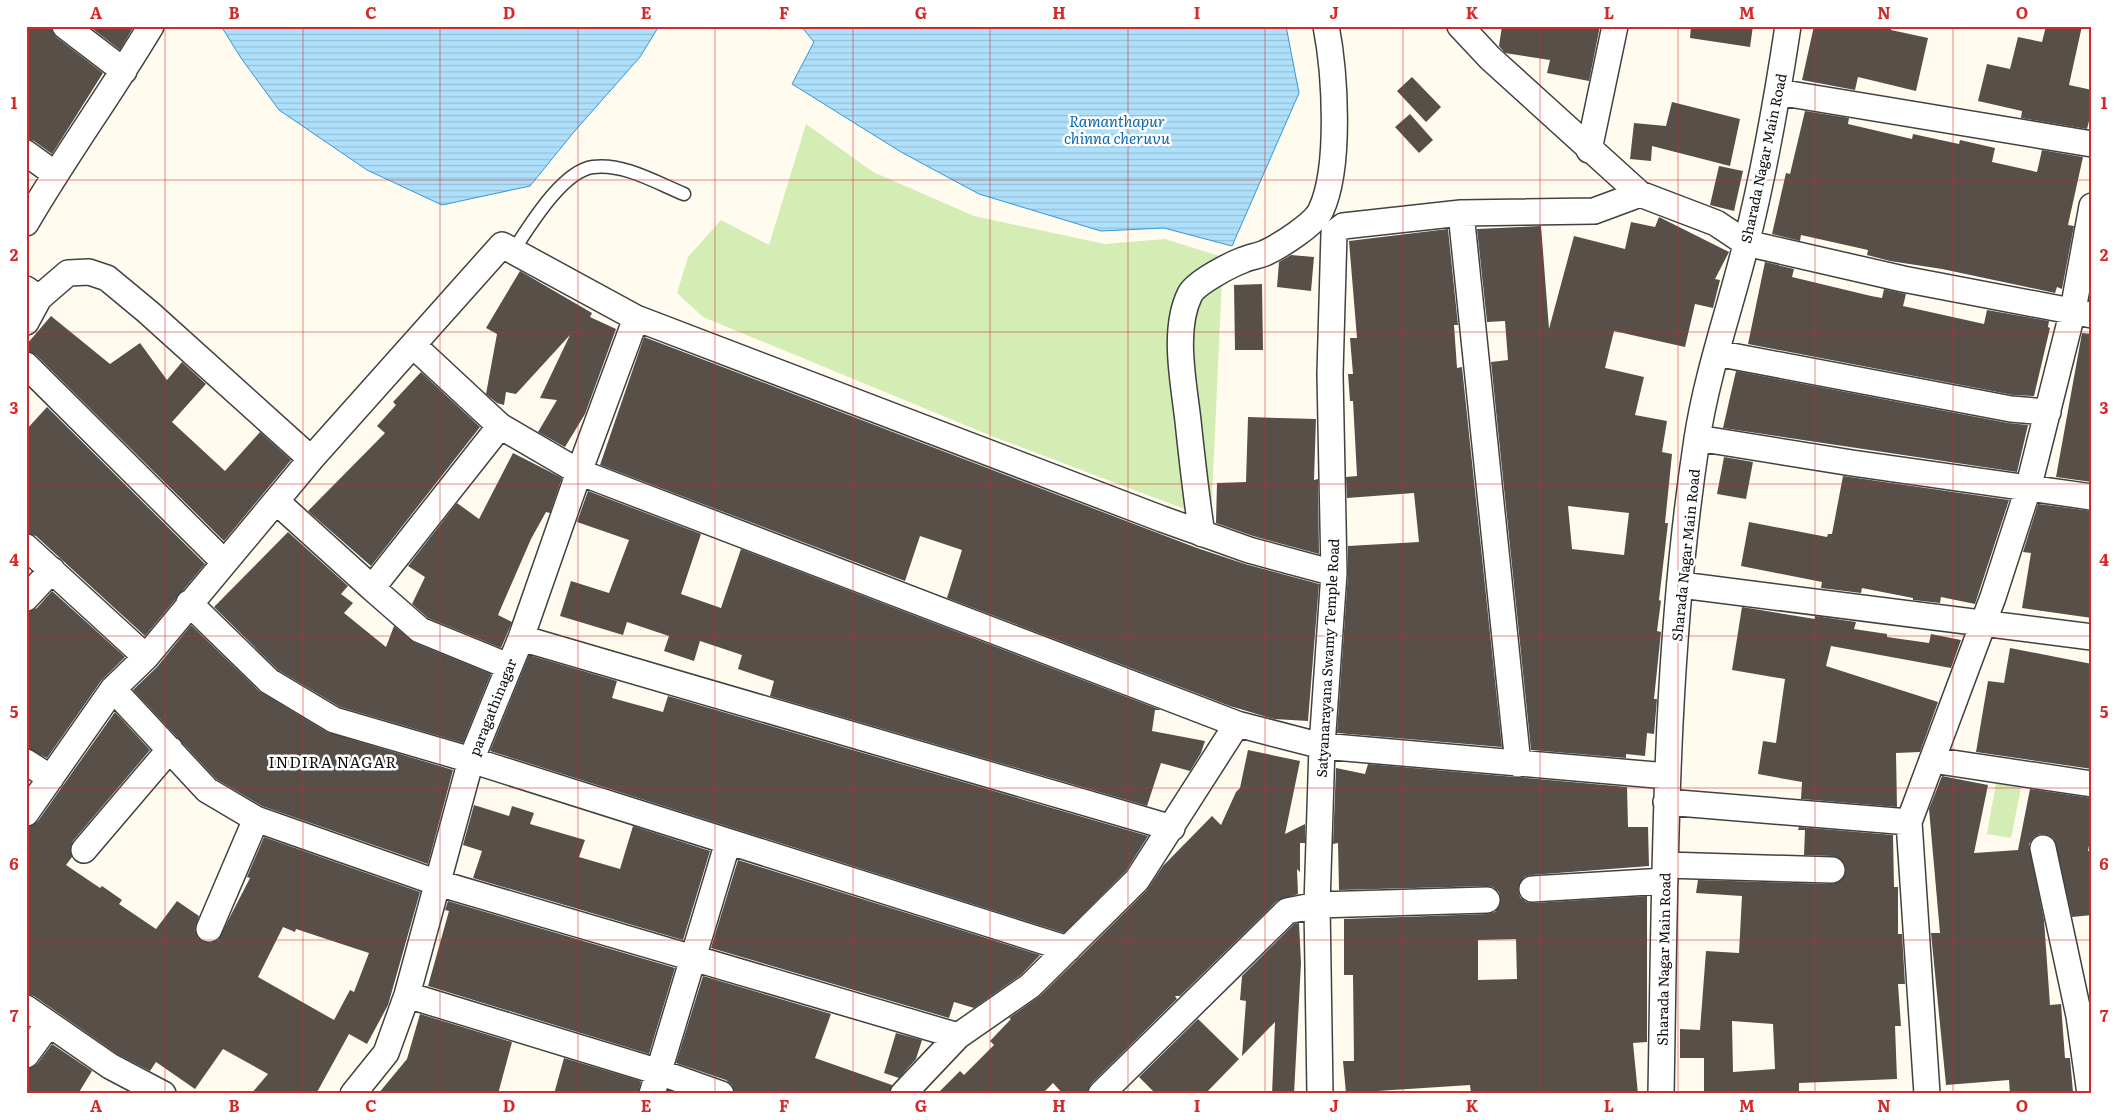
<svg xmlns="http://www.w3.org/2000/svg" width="2118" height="1120" viewBox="0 0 2118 1120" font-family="Literata,serif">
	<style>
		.park { fill: #d3edb5 }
		.water { fill: url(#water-rules); stroke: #2f98d9 }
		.building { fill: #584f49; fill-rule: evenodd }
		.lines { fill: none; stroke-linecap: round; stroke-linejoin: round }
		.lane-casing { stroke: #414141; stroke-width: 15 }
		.street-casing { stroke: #414141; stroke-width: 28 }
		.lane { stroke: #fff; stroke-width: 12 }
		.street { stroke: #fff; stroke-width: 25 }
		.grid { fill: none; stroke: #d62828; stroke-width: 1; stroke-opacity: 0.55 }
		.labels { text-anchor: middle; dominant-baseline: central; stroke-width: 5; stroke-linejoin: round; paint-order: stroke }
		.street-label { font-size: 14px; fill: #0e0e0e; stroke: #fff }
		.water-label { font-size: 15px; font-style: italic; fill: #0c68ab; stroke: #fff }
		.neighbourhood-label { font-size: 15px; letter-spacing: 1px; fill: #0e0e0e; stroke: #fff }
		.neatline { fill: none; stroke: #d62828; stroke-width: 2 }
		.grid-label { font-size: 16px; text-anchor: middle; font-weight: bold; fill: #d62828 }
	</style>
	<defs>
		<pattern id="water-rules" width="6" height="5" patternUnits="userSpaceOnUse" patternTransform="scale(1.25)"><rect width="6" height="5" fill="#afe0fb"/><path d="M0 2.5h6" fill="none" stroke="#95bfd6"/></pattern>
	</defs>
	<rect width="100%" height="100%" fill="#fffcef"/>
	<path class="park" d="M 806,124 L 873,172 L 974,216 L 1105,244 L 1165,239 L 1223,257 L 1211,519 L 994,437 L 703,317 L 677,293 L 688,257 L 721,220 L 769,245 Z
		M 1996,783 L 2021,788 L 2011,838 L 1987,834 Z"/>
	<path class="water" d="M 221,26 L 659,26 L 640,57 L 573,133 L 530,186 L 442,205 L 367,170 L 279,110 L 241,58 Z
		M 801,26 L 1286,26 L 1299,93 L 1232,246 L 1164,228 L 1101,231 L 979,194 L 901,152 L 792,84 L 814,42 Z"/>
	<path class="building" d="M 26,26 L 51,26 L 56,37 L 103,73 L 52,154 L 34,141 L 26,139 Z
		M 89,26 L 134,26 L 120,50 Z
		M 1502,26 L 1600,26 L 1589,81 L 1547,73 L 1550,60 L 1505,53 L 1499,46 Z
		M 1691,26 L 1753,26 L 1750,47 L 1690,38 Z
		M 1814,26 L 1892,26 L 1891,30 L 1928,38 L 1916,91 L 1858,77 L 1855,90 L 1802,80 Z
		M 2046,26 L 2082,26 L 2069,85 L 2092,90 L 2092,109 L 2087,129 L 2021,118 L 2022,111 L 1978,101 L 1987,64 L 2010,69 L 2018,37 L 2042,42 Z
		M 1412,77 L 1441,107 L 1426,122 L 1397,91 Z
		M 1672,102 L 1740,119 L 1730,166 L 1652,146 L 1651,161 L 1630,159 L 1634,123 L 1666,126 Z
		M 1805,111 L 1849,118 L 1848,124 L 1912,139 L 1913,134 L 1959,144 L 1960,140 L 1995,148 L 1992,162 L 2037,172 L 2042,150 L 2083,157 L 2068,225 L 2074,226 L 2062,289 L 2057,287 L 2055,293 L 1942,269 L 1890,261 L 1867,255 L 1868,250 L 1801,235 L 1800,241 L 1772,234 L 1786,173 L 1790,174 Z
		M 1410,114 L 1433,140 L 1419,153 L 1395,127 Z
		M 1719,166 L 1743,171 L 1734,211 L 1710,205 Z
		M 1659,217 L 1729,252 L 1715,279 L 1720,280 L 1713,308 L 1695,304 L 1685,347 L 1614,331 L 1605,368 L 1644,377 L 1635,415 L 1667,421 L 1662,452 L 1672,454 L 1665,523 L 1668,523 L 1659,600 L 1661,601 L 1657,631 L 1661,632 L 1654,699 L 1657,699 L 1654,734 L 1647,733 L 1645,756 L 1626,754 L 1626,758 L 1531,750 L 1491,362 L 1508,360 L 1505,321 L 1487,322 L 1477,229 L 1541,226 L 1549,329 L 1574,236 L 1625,249 L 1631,222 L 1655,227 ZM 1568,506 L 1629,513 L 1624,555 L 1572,549 Z
		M 1448,229 L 1458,325 L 1454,325 L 1457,368 L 1462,367 L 1502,747 L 1337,733 L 1348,574 L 1348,546 L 1419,542 L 1414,493 L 1347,498 L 1346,477 L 1357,476 L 1353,401 L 1350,401 L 1348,374 L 1353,374 L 1350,338 L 1357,338 L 1349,241 Z
		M 1291,255 L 1314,257 L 1311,291 L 1277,287 L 1279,262 Z
		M 1765,262 L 1794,269 L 1792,277 L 1871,296 L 1882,298 L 1884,289 L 1906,294 L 1903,306 L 1984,324 L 1987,310 L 2049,321 L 2048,327 L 2050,328 L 2034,396 L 2013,395 L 1748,344 Z
		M 520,271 L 592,313 L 590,317 L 616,329 L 585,414 L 565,447 L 538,432 L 557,400 L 540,398 L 570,335 L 516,394 L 506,392 L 504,405 L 497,403 L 486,394 L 497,334 L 486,328 Z
		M 1262,284 L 1263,350 L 1235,350 L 1234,285 Z
		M 51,316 L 110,364 L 140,343 L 167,380 L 182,362 L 206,384 L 172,422 L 225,471 L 260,432 L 291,460 L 224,541 L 36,355 L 26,351 L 26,345 Z
		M 2082,333 L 2092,334 L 2092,482 L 2056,477 Z
		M 644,337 L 1197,548 L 1245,564 L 1319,584 L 1308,721 L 1274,719 L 1230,706 L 947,598 L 962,550 L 920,536 L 905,581 L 600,465 Z
		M 1736,371 L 2008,423 L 2028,425 L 2017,472 L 1723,428 Z
		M 421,372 L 480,427 L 371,566 L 308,511 L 385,433 L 377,426 L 396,405 L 393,402 Z
		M 47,407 L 205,564 L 145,636 L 36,536 L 26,533 L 26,430 Z
		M 1248,417 L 1316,419 L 1314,480 L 1318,479 L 1319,554 L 1253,536 L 1216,523 L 1217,483 L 1246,482 Z
		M 513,453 L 562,478 L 550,513 L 546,512 L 531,539 L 498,615 L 512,622 L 501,648 L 428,618 L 412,604 L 425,577 L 408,566 L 457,503 L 479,519 Z
		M 1724,457 L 1753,462 L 1746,499 L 1717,494 Z
		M 1843,476 L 2009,500 L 1975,604 L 1941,597 L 1940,603 L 1913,600 L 1913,598 L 1862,588 L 1861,593 L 1821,588 L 1822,582 L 1741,566 L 1749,522 L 1827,537 L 1828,534 L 1832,534 Z
		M 588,491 L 701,534 L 681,594 L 721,608 L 741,549 L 1161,710 L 1155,710 L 1152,731 L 1205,741 L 1201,753 L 1190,771 L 1161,763 L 1147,806 L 770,696 L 774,681 L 738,669 L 742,655 L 700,641 L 694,661 L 664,651 L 669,636 L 627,622 L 623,635 L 560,616 L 571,581 L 609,593 L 629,540 L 577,522 Z
		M 2038,504 L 2092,511 L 2092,618 L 2022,608 L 2031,553 L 2023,552 Z
		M 288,532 L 348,586 L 341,594 L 353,603 L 344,613 L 386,647 L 394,626 L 415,643 L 491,674 L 463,743 L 340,707 L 278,670 L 214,607 Z
		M 52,591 L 125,657 L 101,681 L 47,758 L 26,748 L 26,612 L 37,608 Z
		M 1742,607 L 1815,619 L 1815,616 L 1856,622 L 1854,629 L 1887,634 L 1887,637 L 1929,643 L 1931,634 L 1961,640 L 1951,668 L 1831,646 L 1826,666 L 1938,702 L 1920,752 L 1896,753 L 1897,807 L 1801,799 L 1802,782 L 1758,774 L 1763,741 L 1776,743 L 1785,679 L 1732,670 Z
		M 191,625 L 259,691 L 327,732 L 453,770 L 428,864 L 262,806 L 216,779 L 133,690 L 157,667 Z
		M 2010,648 L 2092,664 L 2092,769 L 1976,752 L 1988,681 L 2004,683 Z
		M 529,655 L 617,681 L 612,698 L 663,712 L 668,696 L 1148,836 L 1126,871 L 1064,933 L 490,751 Z
		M 115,712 L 150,750 L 73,841 L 70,848 L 72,857 L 66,865 L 100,888 L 102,886 L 122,900 L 119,904 L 156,929 L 177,901 L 199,916 L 195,930 L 198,938 L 210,943 L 218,940 L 250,878 L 247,877 L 264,837 L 420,892 L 388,1005 L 367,1044 L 349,1034 L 316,1094 L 251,1094 L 268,1074 L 223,1049 L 195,1089 L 156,1062 L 150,1071 L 117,1054 L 34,996 L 26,994 L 26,827 L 38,821 ZM 283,927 L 295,932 L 296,929 L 369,953 L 354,992 L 350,990 L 334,1020 L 258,977 Z
		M 1248,750 L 1300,761 L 1285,834 L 1305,824 L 1305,843 L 1300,843 L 1300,872 L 1297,869 L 1298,894 L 1277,901 L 1180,996 L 1175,996 L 1177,999 L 1091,1084 L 1087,1094 L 1063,1094 L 1053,1083 L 1042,1094 L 937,1094 L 960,1071 L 964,1075 L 994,1045 L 990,1041 L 1011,1019 L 1009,1018 L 1040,996 L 1078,959 L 1147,890 L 1163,866 L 1212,816 L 1221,825 L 1236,792 L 1240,788 Z
		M 1368,764 L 1627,787 L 1628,827 L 1648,827 L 1649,866 L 1531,875 L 1524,877 L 1518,889 L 1520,897 L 1526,902 L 1533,903 L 1647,896 L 1647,1042 L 1633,1043 L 1638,1094 L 1471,1094 L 1470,1085 L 1346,1093 L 1343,1061 L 1354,1061 L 1353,975 L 1344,975 L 1344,919 L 1487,914 L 1495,912 L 1501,900 L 1499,892 L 1493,887 L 1487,886 L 1339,890 L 1338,843 L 1333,844 L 1336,768 L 1365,774 ZM 1516,939 L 1517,979 L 1478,980 L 1478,940 Z
		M 1942,776 L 1988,785 L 1974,853 L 2018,850 L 2030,789 L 2092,798 L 2092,829 L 2088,851 L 2092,852 L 2092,915 L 2072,917 L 2054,839 L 2048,835 L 2040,834 L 2034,837 L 2029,844 L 2044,920 L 2050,1005 L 2061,1004 L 2065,1058 L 2070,1058 L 2073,1092 L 2010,1094 L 2009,1080 L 1946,1085 L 1931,933 L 1940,933 L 1929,809 Z
		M 474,805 L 509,816 L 512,806 L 534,813 L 530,824 L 585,840 L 579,857 L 620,869 L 633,826 L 710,851 L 683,940 L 473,878 L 482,851 L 463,845 Z
		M 1799,827 L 1893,835 L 1894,887 L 1898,887 L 1898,934 L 1902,934 L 1905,984 L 1898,984 L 1901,1026 L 1895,1026 L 1897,1079 L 1799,1083 L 1799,1094 L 1704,1094 L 1704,1058 L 1680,1058 L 1680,1029 L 1700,1030 L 1706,951 L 1739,953 L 1742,896 L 1696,893 L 1698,880 L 1832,884 L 1839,882 L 1846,871 L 1844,863 L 1833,856 L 1804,855 L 1805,830 L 1798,830 ZM 1732,1021 L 1773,1024 L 1775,1069 L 1733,1072 Z
		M 738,860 L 1040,955 L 1021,975 L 974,1008 L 954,1002 L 949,1018 L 711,948 Z
		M 448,901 L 675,968 L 649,1054 L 428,986 L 449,911 L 445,910 Z
		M 1299,923 L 1301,963 L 1294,1094 L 1272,1094 L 1275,1022 L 1242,1056 L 1246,1001 L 1240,1000 L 1242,976 L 1294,924 Z
		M 703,976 L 831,1014 L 815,1058 L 892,1085 L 889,1094 L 735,1094 L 732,1085 L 726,1080 L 676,1063 Z
		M 420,1014 L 512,1042 L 498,1094 L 378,1094 L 407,1059 Z
		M 1198,1019 L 1239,1059 L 1205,1094 L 1156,1094 L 1139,1077 Z
		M 896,1033 L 922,1040 L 916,1059 L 899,1078 L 884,1073 Z
		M 52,1044 L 92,1071 L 78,1094 L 26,1094 L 26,1069 L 37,1064 Z
		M 564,1058 L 641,1081 L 638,1094 L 554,1094 Z"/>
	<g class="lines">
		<g class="lane-casing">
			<path id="lane" d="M 513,251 C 529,227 562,171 593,167 C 624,163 657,183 684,194"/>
		</g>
		<g class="street-casing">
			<path id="street" d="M 65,26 L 124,71
				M 1460,26 L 1490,58 L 1640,194 L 1716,223 L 1746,243 L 1903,279 L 2092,315
				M 1778,92 L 2092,144
				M 1589,150 L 1615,26
				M 26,153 L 55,174
				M 1461,213 L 1518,764
				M 26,223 C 65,156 111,93 151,26
				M 26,289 L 39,298 L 26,322
				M 39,298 L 68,273 L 89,272 L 107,278 L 148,312 L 311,459
				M 414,346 L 500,426 L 579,472 L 1237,724
				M 1716,353 L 2011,409 L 2048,412
				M 26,365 L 224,562
				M 1697,438 L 1852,463 L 2092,497
				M 277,502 L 372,588 L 500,426
				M 1202,534 C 1196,496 1192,459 1188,421 C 1184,384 1172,330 1190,294 C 1197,282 1230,265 1243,260 C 1250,257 1258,256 1265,253 C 1280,246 1315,224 1321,210 C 1341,167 1335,72 1326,26
				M 26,547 L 146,657
				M 1681,585 L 2092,637
				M 372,588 L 420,630 L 508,666
				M 26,598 L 52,570
				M 189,603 L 269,681 L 334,720 L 471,760 L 1068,949
				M 521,638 L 1172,828
				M 113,689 L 207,790 L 256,819 L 438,883 L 958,1036
				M 1932,760 L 2092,784
				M 26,762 L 51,778
				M 1666,802 L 1909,822
				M 26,813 L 113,689 L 146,657 L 311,459 L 502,245 L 636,318 L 1162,519 L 1249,550 L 1334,573
				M 2043,848 L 2079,1016 L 2090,1094
				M 84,850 L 170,749
				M 1666,865 L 1832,870
				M 1532,889 L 1665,881
				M 209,929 L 256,819
				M 407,995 L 659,1072 L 721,1094
				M 26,1008 L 110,1066 L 163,1094
				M 26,1055 L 48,1025
				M 353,1094 L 386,1053 L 407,995 L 471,760 L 521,638 L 579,472 L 636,318
				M 652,1094 L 728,842
				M 903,1094 L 958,1036 L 1030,986 L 1137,880 L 1237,724 L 1322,746 L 1667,776
				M 1101,1094 L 1287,911 L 1317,905 L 1487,900
				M 1320,1094 L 1317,905 L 1322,746 L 1334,573 L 1330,374 L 1334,233 L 1343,226 L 1461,213 L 1594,211 L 1640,194
				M 1661,1094 C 1665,876 1664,655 1697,439 C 1707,373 1730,309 1746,244 C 1764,173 1777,99 1788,26
				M 1927,1094 L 1909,822 L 1993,597 L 2028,489 L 2073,310 L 2092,206"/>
		</g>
		<use href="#lane" class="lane"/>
		<use href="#street" class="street"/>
	</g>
	<path class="grid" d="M 165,26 L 165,1094M 303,26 L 303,1094M 440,26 L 440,1094M 578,26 L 578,1094M 715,26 L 715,1094M 853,26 L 853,1094M 990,26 L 990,1094M 1128,26 L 1128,1094M 1265,26 L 1265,1094M 1403,26 L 1403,1094M 1540,26 L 1540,1094M 1678,26 L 1678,1094M 1815,26 L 1815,1094M 1953,26 L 1953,1094M 26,180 L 2092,180M 26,332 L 2092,332M 26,484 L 2092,484M 26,636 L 2092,636M 26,788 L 2092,788M 26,940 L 2092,940"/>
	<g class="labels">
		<g class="street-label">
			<text transform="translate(1763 158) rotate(-78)">Sharada Nagar Main Road</text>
			<text transform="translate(1685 555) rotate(-84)">Sharada Nagar Main Road</text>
			<text transform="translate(1327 658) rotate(-87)">Satyanarayana Swamy Temple Road</text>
			<text transform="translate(492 707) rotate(-68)">paragathinagar</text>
			<text transform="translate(1663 959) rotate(-89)">Sharada Nagar Main Road</text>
		</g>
		<g class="water-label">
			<text x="1117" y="120">Ramanthapur<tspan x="1117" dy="17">chinna cheruvu</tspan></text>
		</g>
		<g class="neighbourhood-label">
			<text x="333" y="761">INDIRA NAGAR</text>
		</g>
	</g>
	<rect width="2118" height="1120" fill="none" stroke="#ffffff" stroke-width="55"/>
	<rect x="28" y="28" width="2062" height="1064" class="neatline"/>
	<g class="grid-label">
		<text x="96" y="19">A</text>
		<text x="234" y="19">B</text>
		<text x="371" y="19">C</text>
		<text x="509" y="19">D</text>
		<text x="646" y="19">E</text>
		<text x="784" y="19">F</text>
		<text x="921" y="19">G</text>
		<text x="1059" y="19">H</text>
		<text x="1197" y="19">I</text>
		<text x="1334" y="19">J</text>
		<text x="1472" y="19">K</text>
		<text x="1609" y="19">L</text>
		<text x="1747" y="19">M</text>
		<text x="1884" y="19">N</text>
		<text x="2022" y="19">O</text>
		<text x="14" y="109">1</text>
		<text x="2104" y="109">1</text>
		<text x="14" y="261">2</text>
		<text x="2104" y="261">2</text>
		<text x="14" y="414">3</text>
		<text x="2104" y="414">3</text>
		<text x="14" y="566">4</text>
		<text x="2104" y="566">4</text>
		<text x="14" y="718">5</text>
		<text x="2104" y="718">5</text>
		<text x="14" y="870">6</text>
		<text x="2104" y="870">6</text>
		<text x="14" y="1022">7</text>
		<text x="2104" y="1022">7</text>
		<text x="96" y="1112">A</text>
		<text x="234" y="1112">B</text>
		<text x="371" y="1112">C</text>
		<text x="509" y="1112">D</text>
		<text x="646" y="1112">E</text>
		<text x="784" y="1112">F</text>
		<text x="921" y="1112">G</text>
		<text x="1059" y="1112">H</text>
		<text x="1197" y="1112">I</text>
		<text x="1334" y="1112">J</text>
		<text x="1472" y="1112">K</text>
		<text x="1609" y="1112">L</text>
		<text x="1747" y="1112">M</text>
		<text x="1884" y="1112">N</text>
		<text x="2022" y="1112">O</text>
	</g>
</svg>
